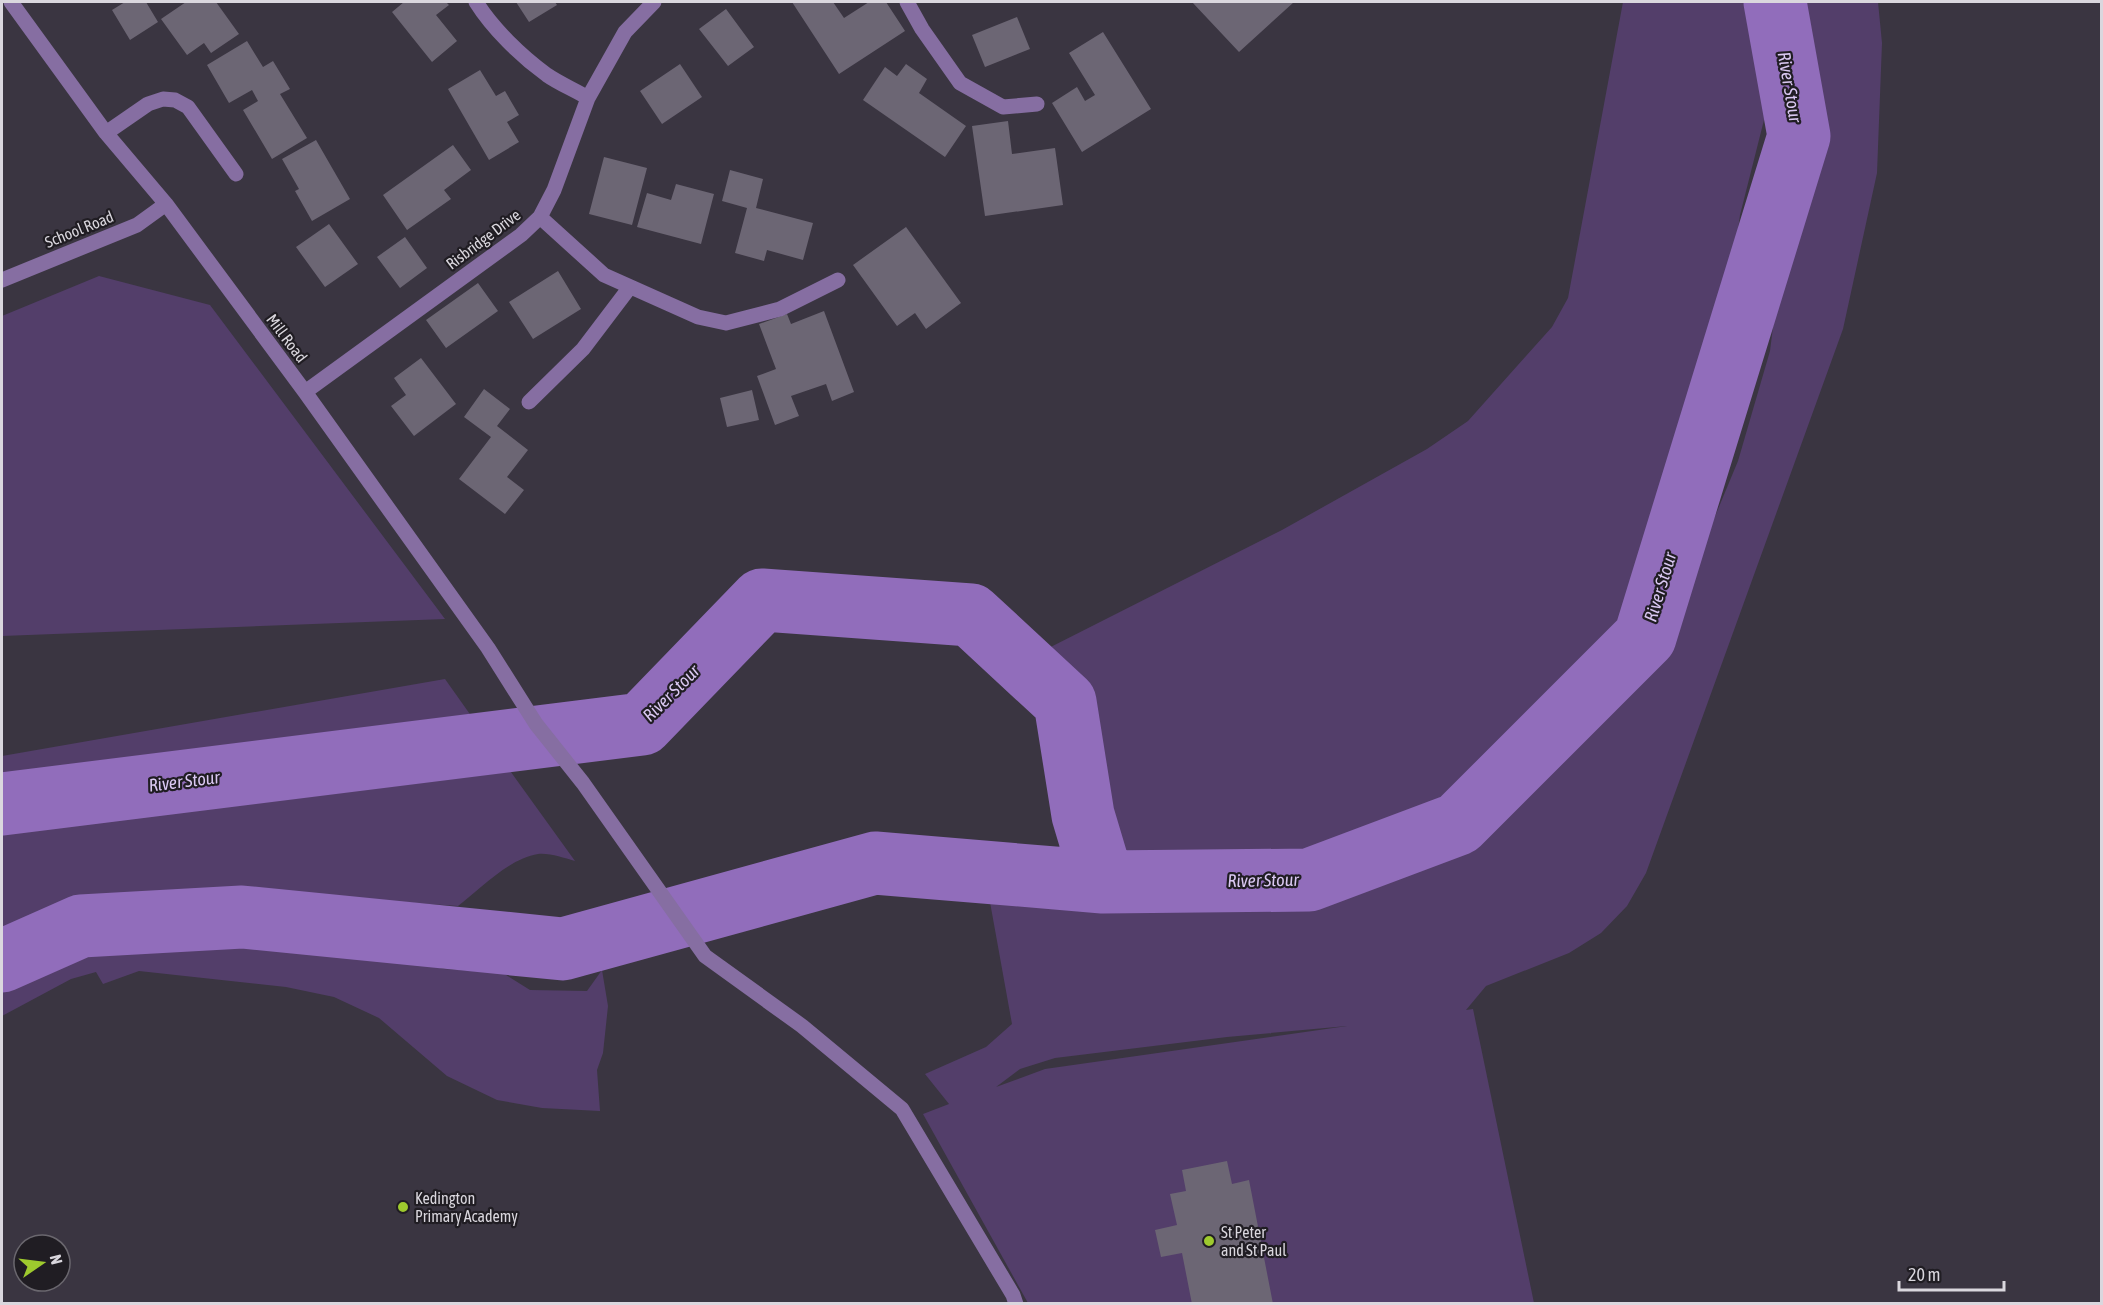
<svg xmlns="http://www.w3.org/2000/svg" width="2103" height="1305" viewBox="0 0 2103 1305" font-family="'Asap Condensed',sans-serif">
	<style>
		.green { fill: #533e6a; fill-rule: evenodd }
		.lines { fill: none; stroke-linecap: round; stroke-linejoin: round }
		.river { stroke: #916dbb; stroke-width: 63 }
		.building { fill: #6c6674 }
		.minor { stroke: #866ea2; stroke-width: 15 }
		.poi-dot { fill: #9eca2e; stroke: #201d23; stroke-width: 2 }
		.labels { text-anchor: middle; dominant-baseline: central; stroke-width: 4.5; stroke-linejoin: round; paint-order: stroke }
		.street-label { font-size: 16px; fill: #dad7de; stroke: #201d23 }
		.poi-label { font-size: 16px; fill: #dad7de; stroke: #201d23; text-anchor: start }
		.water-label { font-size: 18px; font-style: italic; fill: #dac8f2; stroke: #201d23 }
	</style>
	<rect width="100%" height="100%" fill="#3a3541"/>
	<path class="green" d="M 1623,2 L 1769,2 L 1765,116 L 1740,215 L 1735,251 L 1730,355 L 1711,416 L 1629,606 L 1567,700 L 1512,764 L 1483,792 L 1416,833 L 1360,855 L 1301,864 L 1056,864 L 1078,769 L 1077,747 L 1023,661 L 1282,530 L 1427,449 L 1468,421 L 1552,327 L 1568,298 Z
		M 1804,2 L 1878,2 L 1882,43 L 1877,173 L 1843,329 L 1646,873 L 1627,906 L 1601,933 L 1569,953 L 1486,986 L 1466,1010 L 1473,1009 L 1534,1303 L 1028,1303 L 923,1114 L 949,1104 L 925,1074 L 986,1047 L 1012,1024 L 988,891 L 1023,889 L 1060,897 L 1100,897 L 1275,890 L 1354,879 L 1453,844 L 1508,807 L 1555,767 L 1633,681 L 1664,633 L 1716,514 L 1738,461 L 1770,351 L 1783,247 L 1799,136 L 1802,15 ZM 1347,1026 L 1045,1069 L 996,1087 L 1020,1069 L 1055,1058 L 1227,1037 Z
		M 99,276 L 210,305 L 445,619 L 2,636 L 2,316 Z
		M 445,679 L 484,734 L 476,745 L 490,743 L 575,861 C 563,858 551,853 538,854 C 510,858 480,889 458,906 L 253,892 L 151,897 L 2,943 L 2,817 L 449,759 L 475,745 L 450,724 L 2,782 L 2,756 Z
		M 132,928 L 225,932 L 370,951 L 444,969 L 503,973 L 530,990 L 587,991 L 602,970 L 608,1006 L 603,1053 L 597,1070 L 600,1111 L 542,1108 L 497,1100 L 447,1076 L 379,1018 L 334,997 L 286,987 L 139,971 L 103,984 L 96,972 L 71,979 L 2,1016 L 2,968 Z"/>
	<g class="lines">
		<path class="river" d="M 2,804 L 642,724 L 762,600 L 971,615 L 1065,702 L 1083,815 L 1103,882
			M 2,961 L 81,926 L 242,917 L 563,949 L 875,863 L 1103,882 L 1309,880 L 1458,824 L 1645,637 L 1799,136 L 1775,2"/>
	</g>
	<path class="building" d="M 125,2 L 146,2 L 158,22 L 130,40 L 112,10 Z
		M 186,2 L 216,2 L 239,34 L 211,53 L 204,43 L 187,55 L 161,19 Z
		M 404,2 L 446,2 L 449,5 L 436,15 L 457,41 L 432,62 L 392,12 Z
		M 516,2 L 555,2 L 557,5 L 529,22 Z
		M 792,2 L 833,2 L 844,18 L 869,2 L 886,2 L 905,31 L 839,74 Z
		M 1192,2 L 1294,2 L 1239,52 Z
		M 726,9 L 754,47 L 728,66 L 699,29 Z
		M 1017,17 L 1030,49 L 985,67 L 972,35 Z
		M 1103,32 L 1151,109 L 1082,152 L 1052,103 L 1077,87 L 1085,101 L 1095,95 L 1069,53 Z
		M 247,41 L 263,67 L 273,61 L 290,89 L 280,94 L 307,138 L 272,159 L 243,110 L 258,101 L 252,90 L 229,103 L 207,65 Z
		M 680,64 L 702,97 L 662,124 L 640,91 Z
		M 906,64 L 927,79 L 919,93 L 966,126 L 945,157 L 863,100 L 885,67 L 897,76 Z
		M 480,70 L 496,96 L 505,91 L 519,115 L 507,122 L 519,142 L 489,160 L 448,89 Z
		M 1008,121 L 1012,154 L 1055,148 L 1063,205 L 985,216 L 972,126 Z
		M 316,140 L 350,199 L 312,221 L 295,191 L 299,189 L 282,159 Z
		M 453,145 L 471,170 L 444,190 L 451,199 L 407,230 L 383,195 Z
		M 604,157 L 647,168 L 632,225 L 589,214 Z
		M 730,170 L 763,179 L 756,208 L 813,223 L 803,260 L 767,250 L 764,261 L 735,253 L 747,208 L 722,201 Z
		M 676,184 L 714,194 L 701,244 L 637,227 L 647,193 L 671,200 Z
		M 329,224 L 358,264 L 325,287 L 296,247 Z
		M 906,227 L 961,303 L 926,329 L 915,313 L 897,326 L 853,265 Z
		M 405,237 L 427,268 L 400,288 L 377,257 Z
		M 558,271 L 581,309 L 533,339 L 509,302 Z
		M 478,283 L 498,311 L 446,348 L 426,320 Z
		M 824,311 L 854,392 L 832,401 L 826,384 L 791,396 L 799,416 L 775,425 L 757,376 L 776,369 L 759,324 L 787,314 L 791,324 Z
		M 421,358 L 456,404 L 414,436 L 391,406 L 406,395 L 394,378 Z
		M 484,389 L 510,409 L 497,426 L 528,450 L 507,477 L 524,490 L 505,514 L 459,479 L 491,437 L 464,417 Z
		M 752,390 L 759,420 L 727,427 L 720,398 Z
		M 1227,1161 L 1232,1184 L 1249,1180 L 1273,1304 L 1192,1304 L 1182,1253 L 1161,1257 L 1155,1230 L 1177,1225 L 1170,1194 L 1186,1191 L 1182,1170 Z"/>
	<g class="lines">
		<path class="minor" d="M 11,2 L 106,133 L 166,204 L 305,392 L 488,648 L 536,724 L 583,783 L 705,956 L 802,1026 L 902,1109 L 1013,1295 L 1016,1304
			M 476,2 C 493,29 521,56 547,75 C 560,84 575,90 588,98
			M 907,2 L 922,29 L 960,83 L 1003,107 L 1037,104
			M 106,133 L 148,104 L 163,99 L 175,100 L 188,107 L 236,174
			M 540,217 L 604,275 L 698,317 L 726,323 L 780,309 L 838,280
			M 2,280 L 137,225 L 166,204
			M 305,392 L 521,235 L 540,217 L 554,190 L 588,98 L 625,32 L 654,2
			M 529,402 L 583,349 L 630,287"/>
	</g>
	<g class="poi-dot">
		<circle cx="403" cy="1207" r="6"/>
		<circle cx="1209" cy="1241" r="6"/>
	</g>
	<g class="labels">
		<g class="street-label">
			<text transform="translate(79 229) rotate(-22)">School Road</text>
			<text transform="translate(483 239) rotate(-37)">Risbridge Drive</text>
			<text transform="translate(287 338) rotate(53)">Mill Road</text>
		</g>
		<g class="poi-label">
			<text x="415" y="1198">Kedington<tspan x="415" dy="18">Primary Academy</tspan></text>
			<text x="1221" y="1232">St Peter<tspan x="1221" dy="18">and St Paul</tspan></text>
		</g>
		<g class="water-label">
			<text transform="translate(1790 87) rotate(80)">River Stour</text>
			<text transform="translate(1660 587) rotate(-73)">River Stour</text>
			<text transform="translate(671 693) rotate(-45)">River Stour</text>
			<text transform="translate(184 781) rotate(-7)">River Stour</text>
			<text transform="translate(1263 880) rotate(-1)">River Stour</text>
		</g>
	</g>
	<rect width="2103" height="1305" fill="none" stroke="#dad7de" stroke-width="6"/>
	<g transform="translate(42 1263) rotate(76)"><circle r="28" fill="#201d23" stroke="#6a676e" stroke-width="1.5"/>
	<path d="M0-4.5L10 22L0 15L-10 22Z" fill="#9eca2e"/>
	<text y="-9" font-size="16" font-weight="bold" text-anchor="middle" fill="#dad7de">N</text>
	</g>
	<path d="M1899 1281v9h105v-9" fill="none" stroke="#dad7de" stroke-width="3"/>
	<text x="1908" y="1281" font-size="18" fill="#dad7de" stroke="#201d23" stroke-width="4.5" paint-order="stroke">20 m</text>
</svg>
